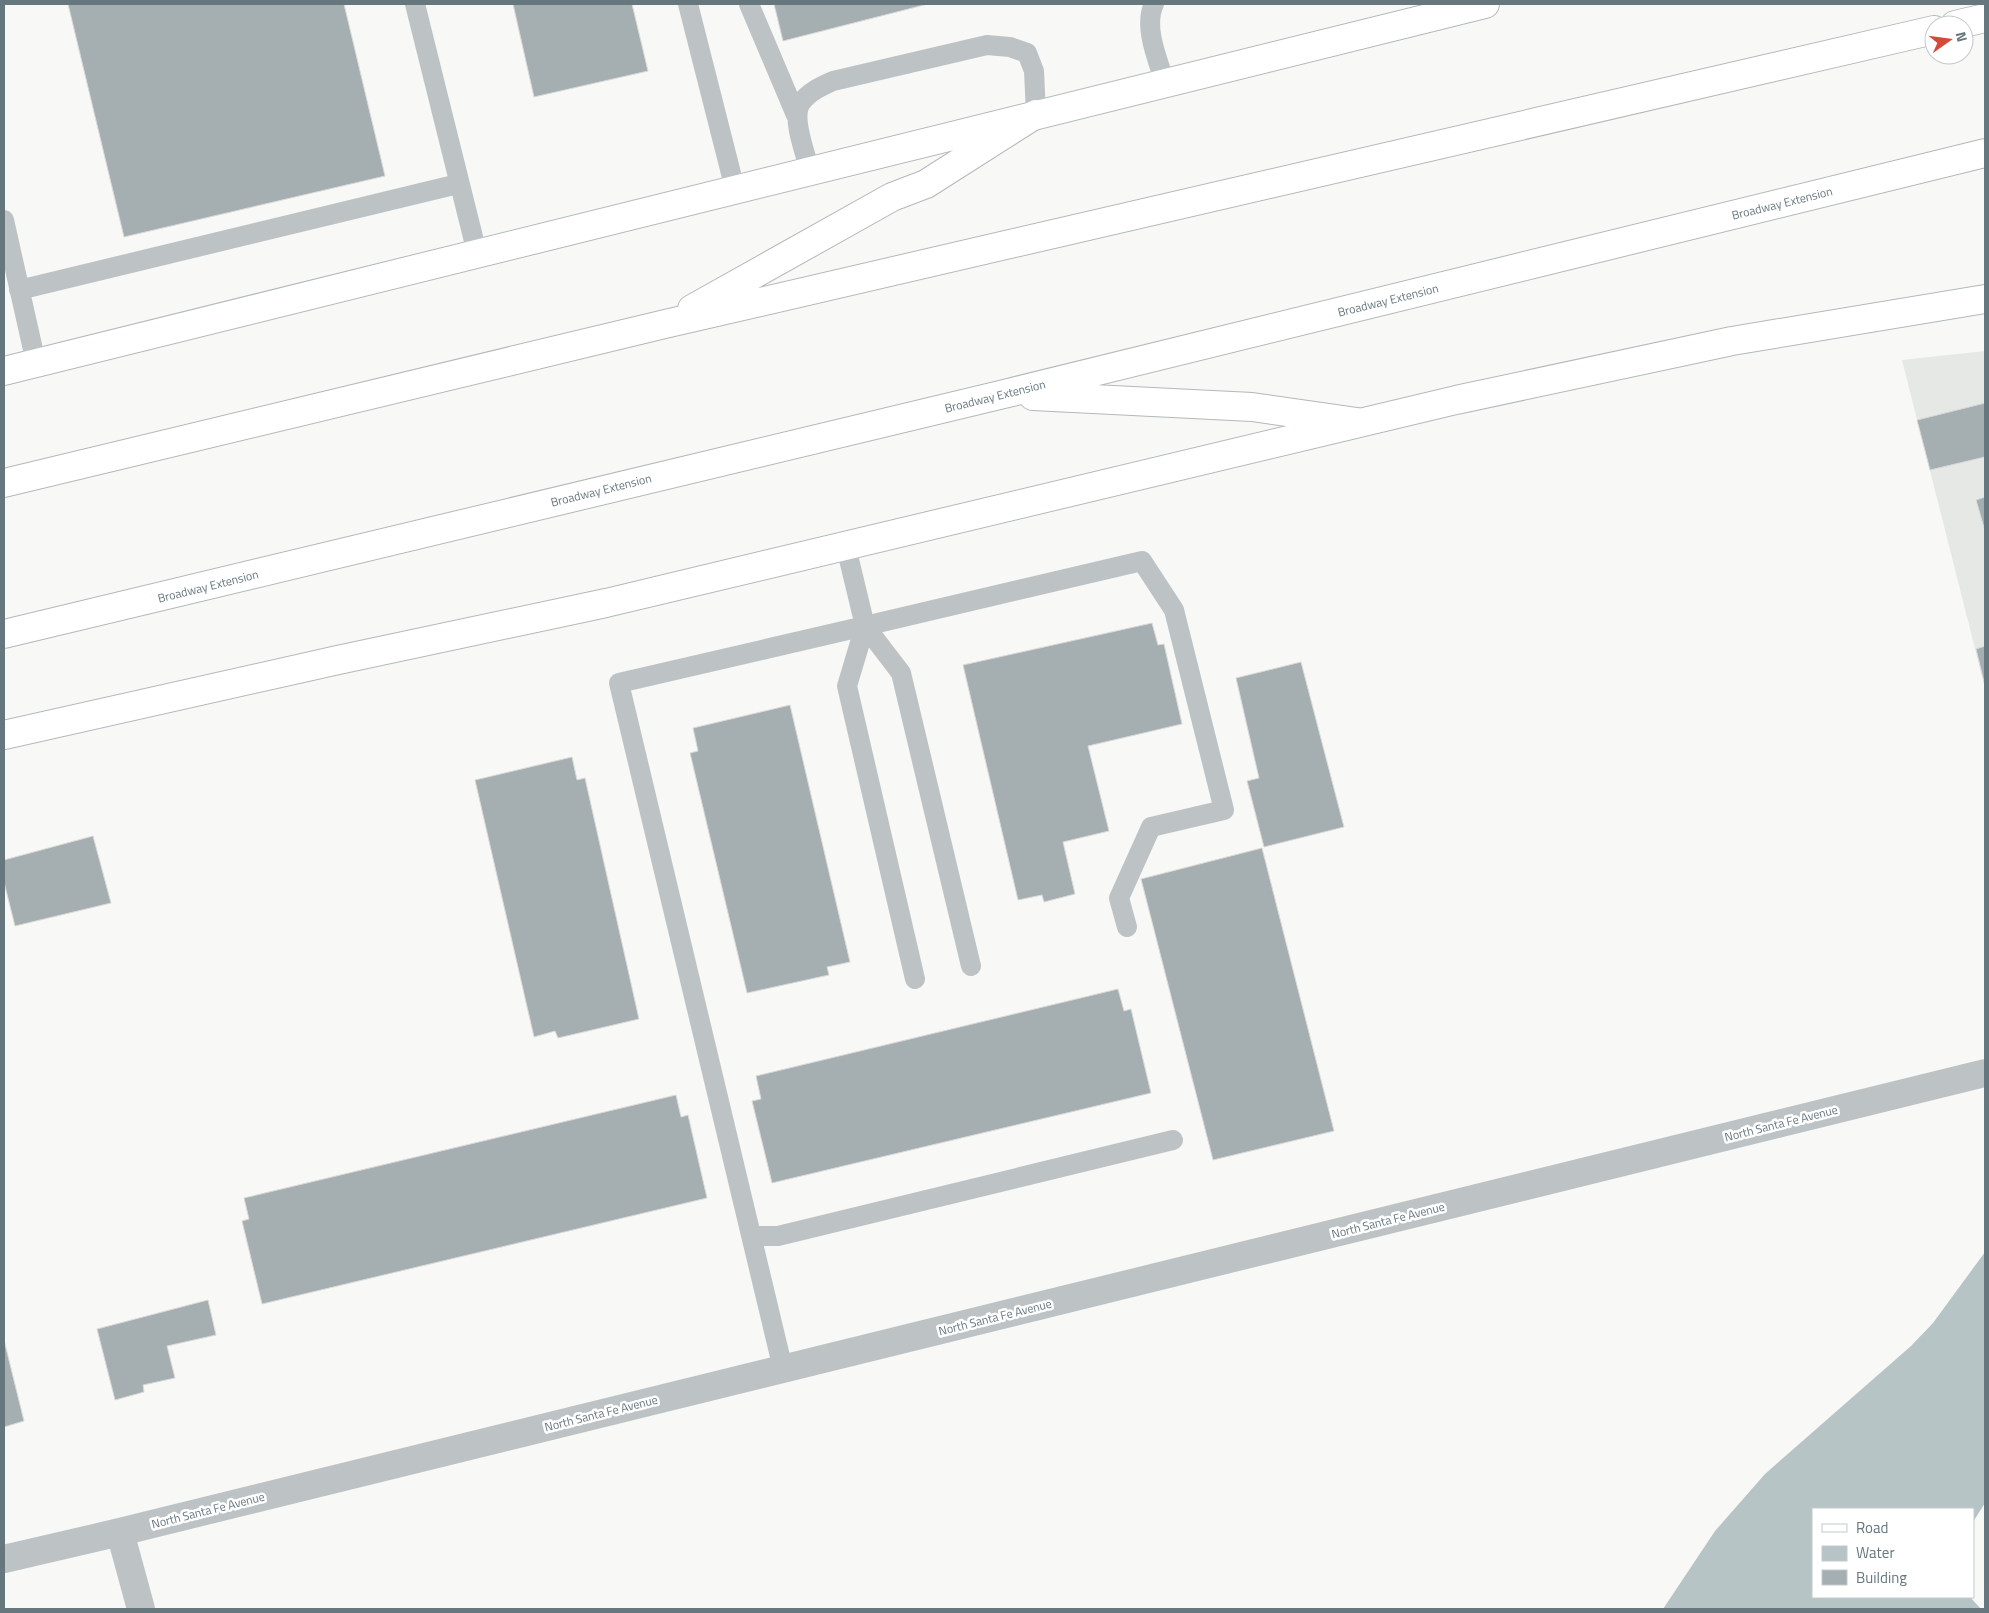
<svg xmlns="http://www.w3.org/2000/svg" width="1989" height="1613" viewBox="0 0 1989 1613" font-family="'Titillium Web',sans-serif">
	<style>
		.built { fill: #e6e8e6 }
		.water { fill: #b7c4c6 }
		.building { fill: #a5afb2; stroke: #dadad8 }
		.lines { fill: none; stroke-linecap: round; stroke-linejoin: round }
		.secondary-casing { stroke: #b2b9bc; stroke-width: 30 }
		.motorway-casing { stroke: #b3b8ba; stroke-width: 30 }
		.service { stroke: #bdc3c5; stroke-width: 20 }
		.minor { stroke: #bdc3c5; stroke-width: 28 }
		.secondary { stroke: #fff; stroke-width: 28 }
		.motorway { stroke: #fff; stroke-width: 28 }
		.labels { text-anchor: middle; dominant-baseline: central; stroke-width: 5; stroke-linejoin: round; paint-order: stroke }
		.street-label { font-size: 12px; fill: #66777e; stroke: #fff }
	</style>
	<rect width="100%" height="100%" fill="#f8f8f6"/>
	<path class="built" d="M 1985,351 L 1985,688 L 1902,360 Z"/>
	<path class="water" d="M 1985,1252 L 1985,1503 L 1973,1522 L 1973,1509 L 1813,1509 L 1813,1597 L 1970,1597 L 1981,1609 L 1663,1609 L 1715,1531 L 1765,1474 L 1911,1346 L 1933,1323 Z"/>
	<path class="building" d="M 68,4 L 344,4 L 385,176 L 124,237 Z
		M 513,4 L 632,4 L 648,71 L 534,97 Z
		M 774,4 L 928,4 L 783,41 Z
		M 1985,403 L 1985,457 L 1930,470 L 1917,420 Z
		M 1985,497 L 1985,531 L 1976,500 Z
		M 1152,623 L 1158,645 L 1164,644 L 1182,724 L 1088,746 L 1109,831 L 1063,842 L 1075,894 L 1044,902 L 1042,895 L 1018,900 L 963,665 Z
		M 1985,646 L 1985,686 L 1976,649 Z
		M 1301,662 L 1344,827 L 1264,847 L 1247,781 L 1259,778 L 1236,678 Z
		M 790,705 L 850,962 L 827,967 L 829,975 L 747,993 L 690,753 L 698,751 L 693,728 Z
		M 572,757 L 577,780 L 585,778 L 639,1019 L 558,1038 L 555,1031 L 534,1037 L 475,780 Z
		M 93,836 L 111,903 L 15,926 L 4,882 L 4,860 Z
		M 1262,848 L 1334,1131 L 1213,1160 L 1141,879 Z
		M 1118,989 L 1124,1011 L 1131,1009 L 1151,1093 L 772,1183 L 752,1101 L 761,1099 L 756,1076 Z
		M 676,1095 L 681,1117 L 688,1115 L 707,1198 L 262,1304 L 242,1221 L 249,1219 L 244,1198 Z
		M 208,1300 L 216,1335 L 167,1346 L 175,1378 L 143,1385 L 144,1392 L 115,1400 L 97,1329 Z
		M 4,1340 L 24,1421 L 4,1427 Z"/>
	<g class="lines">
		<g class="secondary-casing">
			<path id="secondary" d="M 4,371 L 1485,4
				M 4,735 L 338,660 L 606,603 L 1456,400 L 1732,341 L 1985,299"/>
		</g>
		<g class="motorway-casing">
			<path id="motorway" d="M 1955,25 L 1985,18
				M 692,309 L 892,197 L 926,184 L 1036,114
				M 1033,396 L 1252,407 L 1357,422
				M 4,483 L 665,324 L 1934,30
				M 4,634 L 1004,394 L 1985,153"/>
		</g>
		<path class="service" d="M 415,4 L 477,253
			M 688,4 L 735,189
			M 749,4 L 796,115
			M 1154,4 C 1143,27 1158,60 1165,83
			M 810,170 C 805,153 791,117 801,103 C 808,92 822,86 833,81 L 987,45 L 1010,47 L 1027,53 L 1034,71 L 1036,114
			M 4,220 L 36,363
			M 19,290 L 458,184
			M 865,626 L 1142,561 L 1174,610 L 1224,810 L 1151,827 L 1119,898 L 1127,927
			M 865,626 L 847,686 L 915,979
			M 865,626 L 901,673 L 971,966
			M 752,1236 L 778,1236 L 1173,1140
			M 783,1369 L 619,683 L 865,626 L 846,547"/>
		<path class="minor" d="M 120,1532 L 141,1609
			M 4,1559 L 120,1532 L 1985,1073"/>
		<use href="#secondary" class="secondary"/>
		<use href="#motorway" class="motorway"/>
	</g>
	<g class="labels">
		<g class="street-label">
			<text transform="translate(1782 203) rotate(-14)">Broadway Extension</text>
			<text transform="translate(1388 300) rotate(-14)">Broadway Extension</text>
			<text transform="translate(995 396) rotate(-14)">Broadway Extension</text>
			<text transform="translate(601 490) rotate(-14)">Broadway Extension</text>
			<text transform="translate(208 586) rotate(-14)">Broadway Extension</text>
			<text transform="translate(1781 1123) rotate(-14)">North Santa Fe Avenue</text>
			<text transform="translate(1388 1220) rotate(-14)">North Santa Fe Avenue</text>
			<text transform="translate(995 1317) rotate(-14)">North Santa Fe Avenue</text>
			<text transform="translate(601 1413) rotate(-14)">North Santa Fe Avenue</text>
			<text transform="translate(208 1510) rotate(-14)">North Santa Fe Avenue</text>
		</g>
	</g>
	<rect width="1989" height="1613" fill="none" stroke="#66777e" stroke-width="10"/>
	<rect x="1812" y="1508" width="162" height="90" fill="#ffffff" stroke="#c2c9cb"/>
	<rect x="1822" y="1524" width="25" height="8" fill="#ffffff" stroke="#c2c9cb"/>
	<text x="1856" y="1533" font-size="15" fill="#66777e">Road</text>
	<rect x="1822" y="1546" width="25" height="15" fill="#b7c4c6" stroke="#c2c9cb"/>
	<text x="1856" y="1558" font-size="15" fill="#66777e">Water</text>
	<rect x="1822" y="1570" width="25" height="15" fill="#a5afb2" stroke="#c2c9cb"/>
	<text x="1856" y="1583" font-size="15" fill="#66777e">Building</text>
	<g transform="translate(1949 40) rotate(76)"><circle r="24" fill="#ffffff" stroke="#c2c9cb"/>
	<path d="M0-4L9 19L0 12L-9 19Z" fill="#d44a3a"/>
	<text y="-8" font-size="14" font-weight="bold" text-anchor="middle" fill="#66777e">N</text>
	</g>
</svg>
